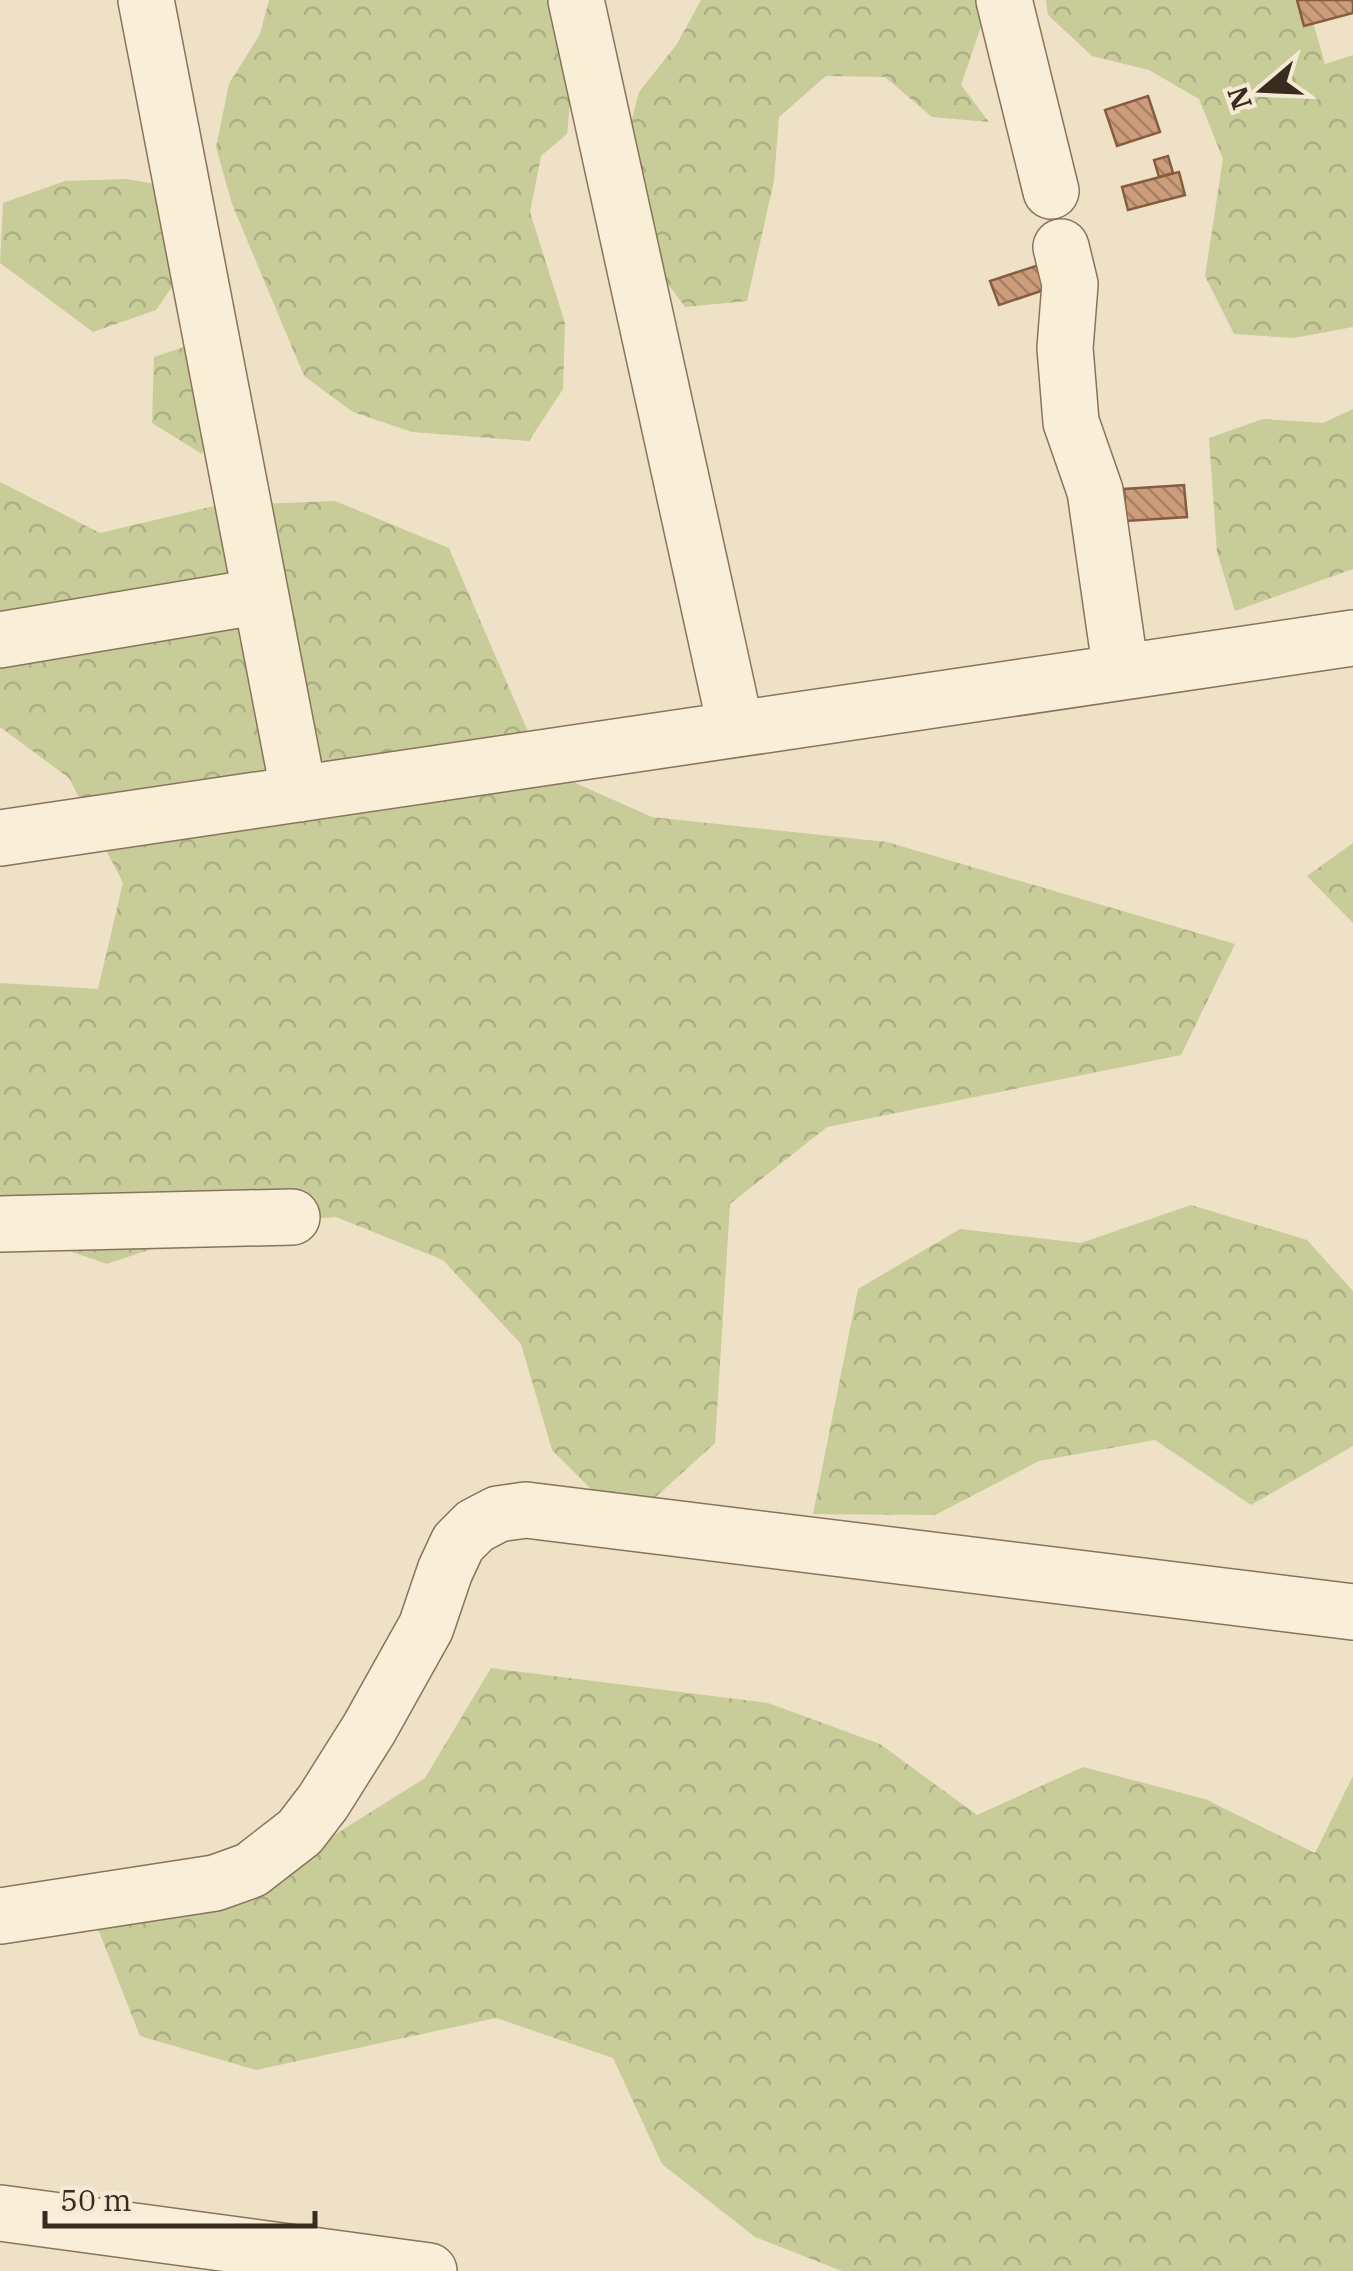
<svg xmlns="http://www.w3.org/2000/svg" width="1353" height="2271" viewBox="0 0 1353 2271" font-family="'IBM Plex Serif',serif">
	<style>
		.forest { fill: url(#forest-crowns) }
		.building { fill: url(#building-back-hatch); stroke: #885c41; stroke-width: 2.5 }
		.lines { fill: none; stroke-linecap: round; stroke-linejoin: round }
		.minor-casing { stroke: #89735b; stroke-width: 58 }
		.minor { stroke: #f9efd8; stroke-width: 55 }
	</style>
	<defs>
		<pattern id="forest-crowns" width="20" height="18" patternUnits="userSpaceOnUse" patternTransform="scale(2.5)"><rect width="20" height="18" fill="#c7cc99"/><path d="M2 6a3 3 0 1 1 6 0M12 15a3 3 0 1 1 6 0" fill="none" stroke="#acaf83"/></pattern>
		<pattern id="building-back-hatch" width="6" height="6" patternUnits="userSpaceOnUse" patternTransform="scale(2.5)"><rect width="6" height="6" fill="#cc9c7b"/><path d="M-1 5l2 2M0 0l6 6M5-1l2 2" fill="none" stroke="#a77f64"/></pattern>
	</defs>
	<rect width="100%" height="100%" fill="#eee1c5"/>
	<path class="forest" d="M 269,0 L 580,0 L 567,134 L 541,156 L 530,212 L 565,323 L 563,389 L 529,441 L 412,432 L 353,412 L 304,376 L 232,204 L 216,147 L 229,84 L 260,34 Z
		M 701,0 L 990,0 L 961,85 L 989,122 L 932,117 L 885,77 L 826,76 L 779,117 L 774,181 L 747,301 L 685,307 L 650,260 L 624,149 L 639,92 L 677,44 Z
		M 1046,0 L 1294,0 L 1309,8 L 1325,64 L 1353,55 L 1353,327 L 1294,338 L 1234,334 L 1205,276 L 1223,159 L 1199,99 L 1149,70 L 1092,56 L 1048,15 Z
		M 126,179 L 184,189 L 193,257 L 156,310 L 93,332 L 0,263 L 3,203 L 65,181 Z
		M 211,338 L 218,394 L 202,454 L 152,423 L 154,357 Z
		M 1353,409 L 1353,569 L 1235,611 L 1217,552 L 1209,438 L 1263,419 L 1323,423 Z
		M 0,482 L 100,533 L 214,506 L 335,501 L 449,548 L 544,769 L 652,817 L 887,842 L 1235,944 L 1181,1055 L 827,1127 L 730,1204 L 715,1443 L 626,1524 L 552,1450 L 521,1344 L 443,1260 L 336,1217 L 217,1227 L 107,1264 L 0,1227 L 0,983 L 98,989 L 123,883 L 69,778 L 0,727 Z
		M 1353,843 L 1353,923 L 1307,876 Z
		M 1191,1205 L 1307,1240 L 1353,1291 L 1353,1446 L 1251,1505 L 1155,1440 L 1039,1461 L 935,1515 L 813,1514 L 858,1289 L 960,1229 L 1081,1243 Z
		M 491,1668 L 768,1703 L 880,1744 L 977,1815 L 1083,1767 L 1205,1799 L 1315,1853 L 1353,1776 L 1353,2271 L 842,2271 L 755,2237 L 662,2164 L 613,2058 L 496,2018 L 256,2070 L 140,2036 L 91,1911 L 320,1844 L 425,1778 Z"/>
	<path class="building" d="M 1297,0 L 1353,0 L 1353,13 L 1304,26 Z
		M 1148,96 L 1160,132 L 1117,146 L 1105,110 Z
		M 1168,156 L 1173,173 L 1159,177 L 1154,160 Z
		M 1179,172 L 1185,195 L 1128,210 L 1122,187 Z
		M 1045,263 L 1053,287 L 999,305 L 990,281 Z
		M 1184,485 L 1187,517 L 1126,521 L 1124,489 Z"/>
	<g class="lines">
		<g class="minor-casing">
			<path id="minor" d="M 146,0 L 299,794
				M 576,0 L 736,729
				M 1004,0 L 1051,191
				M 1061,247 L 1070,284 L 1065,348 L 1071,422 L 1095,491 L 1121,672
				M 0,640 L 261,596
				M 0,838 L 1353,638
				M 0,1224 L 292,1217
				M 0,1916 L 215,1883 L 251,1870 L 300,1832 L 323,1802 L 369,1729 L 426,1627 L 445,1571 L 458,1543 L 475,1526 L 498,1514 L 526,1510 L 1353,1612
				M 0,2213 L 429,2271"/>
		</g>
		<use href="#minor" class="minor"/>
	</g>
	<g transform="translate(1263 90) rotate(251)" stroke="#f5ebd5" stroke-width="8" paint-order="stroke">
	<path d="M0-8L18 38L0 25L-18 38Z" fill="#392b1f"/>
	<text y="-15" font-size="28" font-weight="bold" text-anchor="middle" fill="#392b1f">N</text>
	</g>
	<path d="M45 2211v15h270v-15" fill="none" stroke="#392b1f" stroke-width="5"/>
	<text x="60" y="2211" font-size="30" fill="#392b1f" stroke="#f5ebd5" stroke-width="8" paint-order="stroke">50 m</text>
</svg>
